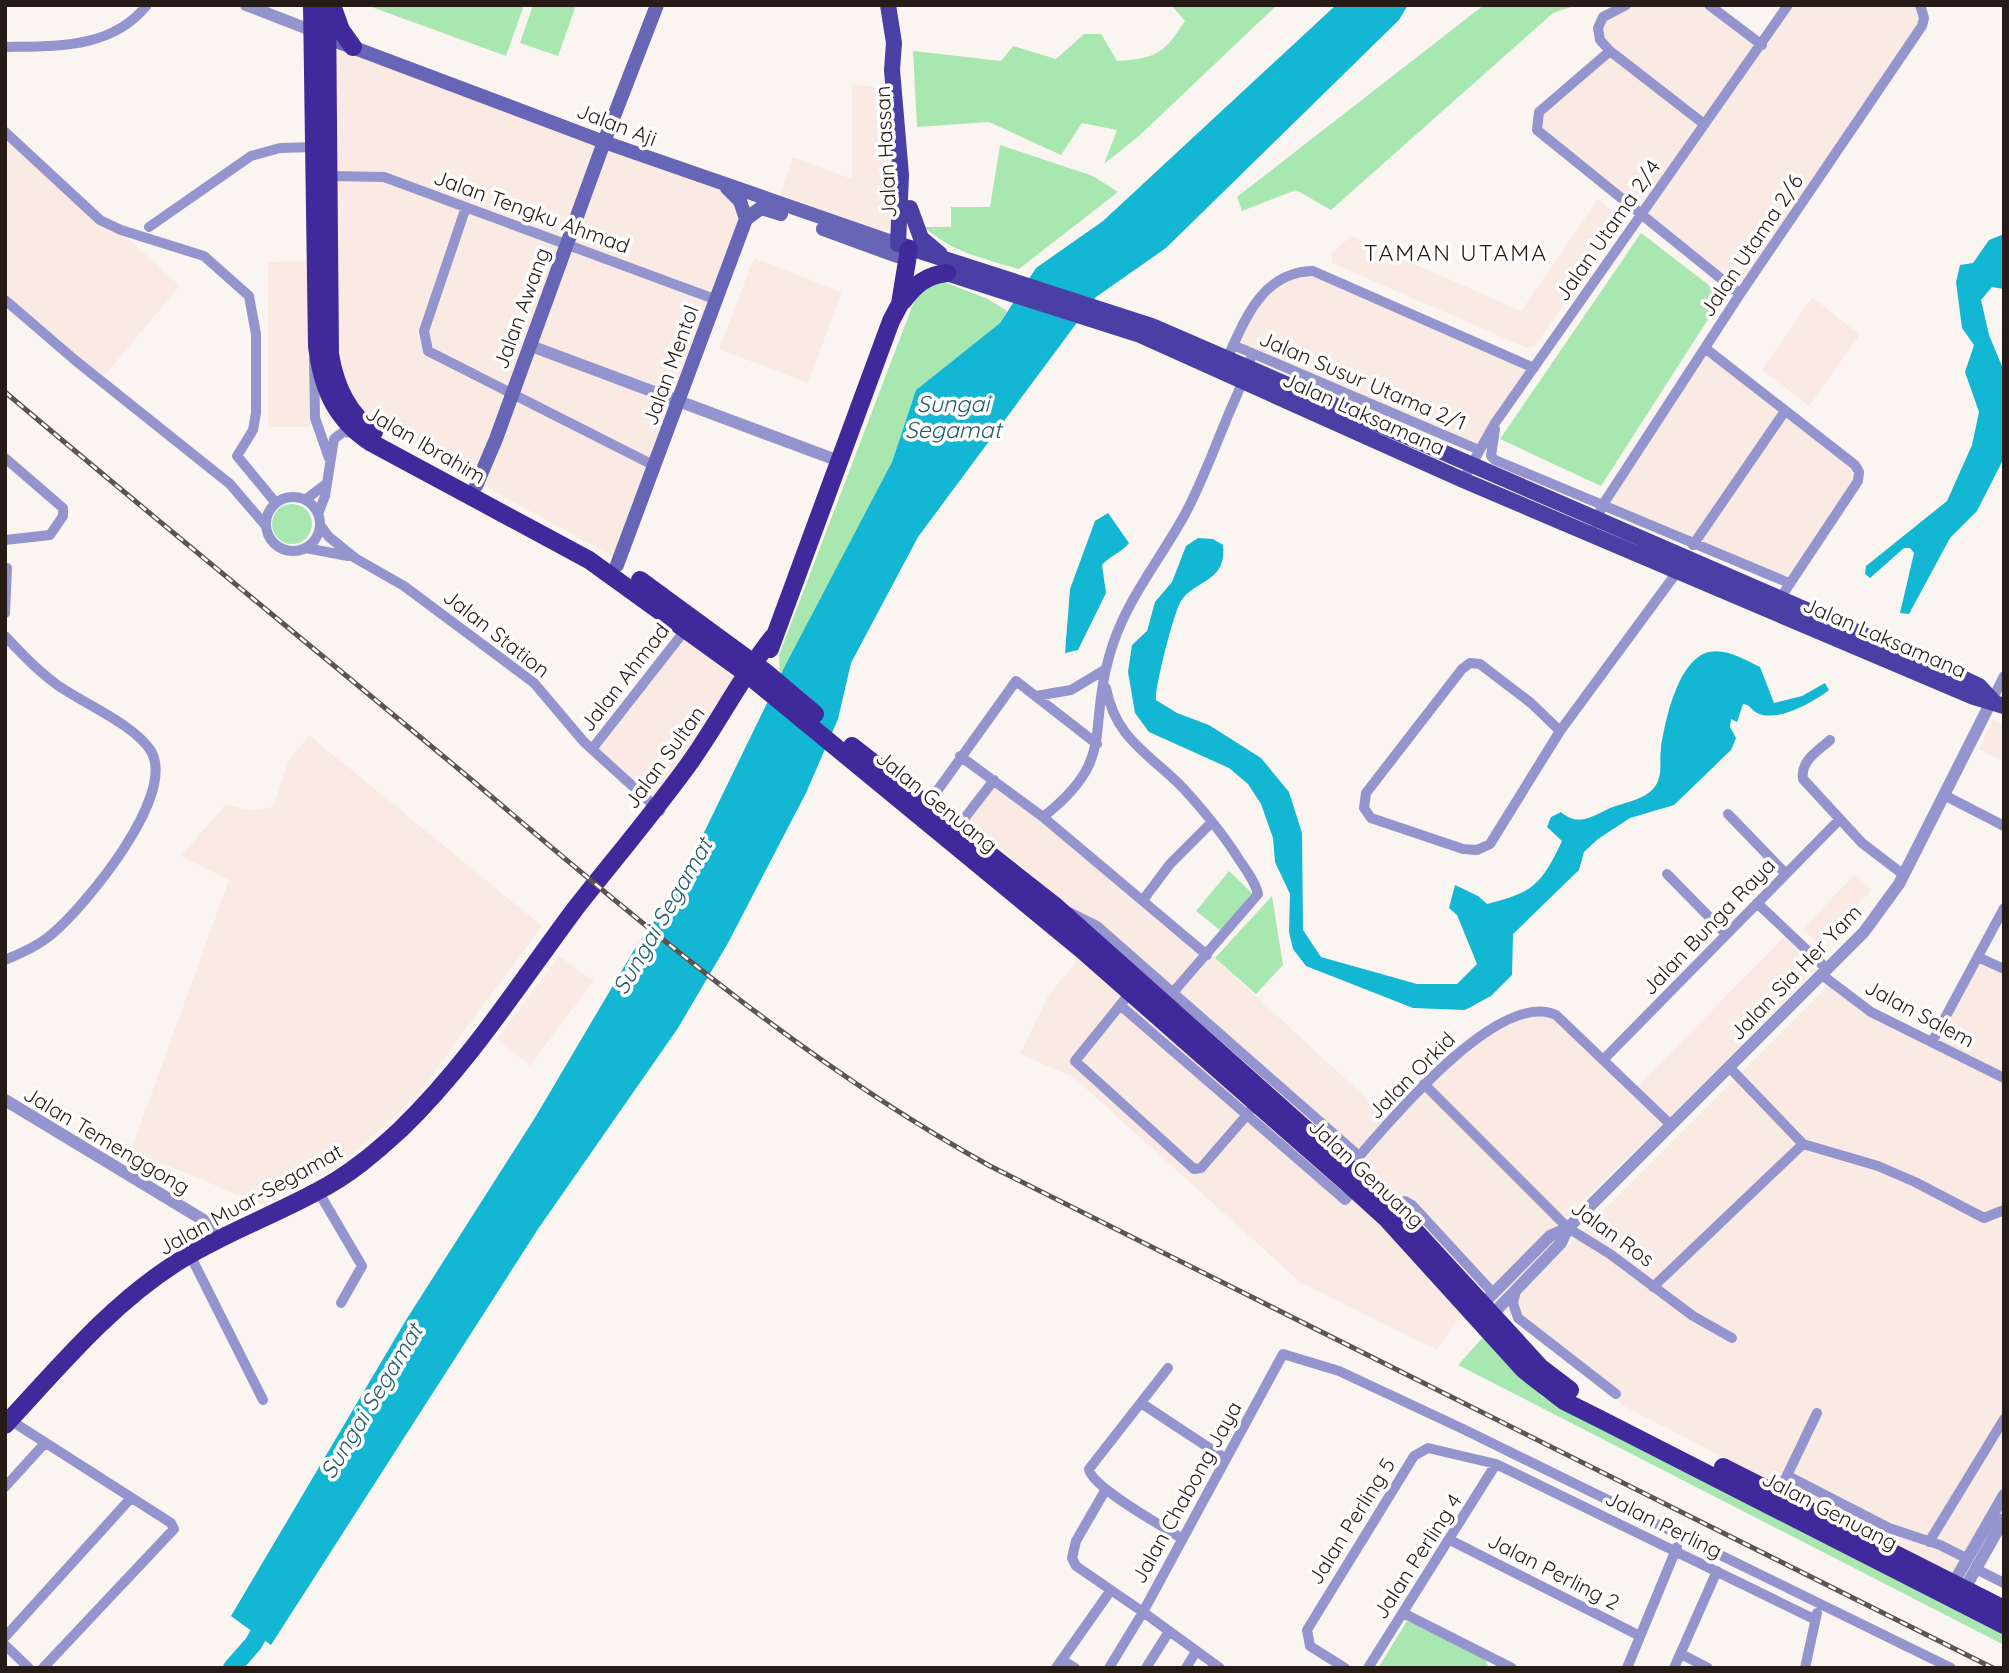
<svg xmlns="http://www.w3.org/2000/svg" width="2009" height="1673" viewBox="0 0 2009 1673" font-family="Quicksand,sans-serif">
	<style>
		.built { fill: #faeae4 }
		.green { fill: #a8e7b0 }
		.water { fill: #14b7d3 }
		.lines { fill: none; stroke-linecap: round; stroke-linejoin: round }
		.river { stroke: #14b7d3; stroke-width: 18 }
		.minor { stroke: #9495ce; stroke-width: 10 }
		.tertiary { stroke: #9495ce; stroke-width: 12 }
		.secondary { stroke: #6765b6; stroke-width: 14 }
		.primary { stroke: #4a3fa4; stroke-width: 16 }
		.trunk { stroke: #402a9b; stroke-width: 18 }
		.rail-casing { stroke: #5d5450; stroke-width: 5 }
		.rail { stroke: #fff; stroke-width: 2.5; stroke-dasharray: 8; stroke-linecap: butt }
		.labels { text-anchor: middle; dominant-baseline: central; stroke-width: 7; stroke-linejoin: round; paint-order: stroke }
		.street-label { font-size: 21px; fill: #261b17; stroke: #fff }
		.neighbourhood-label { font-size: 23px; letter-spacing: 2px; fill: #261b17; stroke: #fff }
		.water-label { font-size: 23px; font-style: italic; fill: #245d69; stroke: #fff }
	</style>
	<rect width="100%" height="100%" fill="#fbf5f2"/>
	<path class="built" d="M 1614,5 L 1718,5 L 1767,43 L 1794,5 L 1916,5 L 1924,30 L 1746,294 L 1532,122 L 1536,110 L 1604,52 L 1594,27 Z
		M 333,47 L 722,190 L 735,203 L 740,219 L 615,558 L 377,427 L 353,401 L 336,352 Z
		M 852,84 L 883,88 L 891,119 L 894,221 L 888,229 L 880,231 L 780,195 L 793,157 L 852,179 Z
		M 5,127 L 180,286 L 98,383 L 5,305 Z
		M 1598,199 L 1617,215 L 1618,227 L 1535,346 L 1527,348 L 1332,263 L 1331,254 L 1351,236 L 1521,311 Z
		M 754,258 L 842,292 L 808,383 L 719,349 Z
		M 308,261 L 310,427 L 268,427 L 268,262 Z
		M 1299,267 L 1312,267 L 1540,366 L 1480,455 L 1228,347 L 1250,302 L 1273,279 Z
		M 1812,297 L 1860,335 L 1809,406 L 1762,370 Z
		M 1705,342 L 1864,473 L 1794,582 L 1601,501 Z
		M 680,632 L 740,676 L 715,717 L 653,800 L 592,744 Z
		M 1993,719 L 2004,725 L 2004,762 L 1979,749 Z
		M 309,735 L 542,926 L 418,1094 L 364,1145 L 333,1168 L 262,1205 L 131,1150 L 229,880 L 181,856 L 225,805 L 249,810 L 273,807 L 288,762 Z
		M 993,776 L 1206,950 L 1388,1118 L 1354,1156 L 1094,927 L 962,816 Z
		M 1854,875 L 1872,890 L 1820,945 L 1803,929 Z
		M 1791,930 L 1825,961 L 1662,1125 L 1488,1292 L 1362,1159 L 1395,1119 L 1465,1051 L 1496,1031 L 1535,1014 L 1555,1018 L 1631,1093 Z
		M 559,956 L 594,981 L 530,1066 L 497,1039 Z
		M 1080,956 L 1357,1202 L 1417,1260 L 1463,1312 L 1437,1350 L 1301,1283 L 1073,1077 L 1020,1054 L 1047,998 Z
		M 1974,958 L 2004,973 L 2004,1073 L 1931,1037 Z
		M 1829,985 L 1870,1017 L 2004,1082 L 2004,1484 L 1951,1575 L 1624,1406 L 1504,1310 Z"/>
	<path class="green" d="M 366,5 L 524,5 L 506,56 Z
		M 533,5 L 576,5 L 558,56 L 520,43 Z
		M 1171,5 L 1277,5 L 1140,135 L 1104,164 L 1117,130 L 1082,123 L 1061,155 L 989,122 L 917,127 L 913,51 L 1001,61 L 1013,46 L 1056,59 L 1084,34 L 1101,34 L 1117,61 C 1158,58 1163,54 1185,21 Z
		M 1484,5 L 1577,5 L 1553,13 L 1331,210 L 1296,190 L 1242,211 L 1237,197 Z
		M 1000,145 L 1093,176 L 1118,192 L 1019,269 C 984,259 952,252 924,227 L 951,227 L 951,207 L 990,207 Z
		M 1641,233 L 1723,296 L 1601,486 L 1500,439 Z
		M 944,282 L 988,299 L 1007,311 L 1000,323 L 916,390 L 892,462 L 780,678 L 779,655 L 920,286 Z
		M272 524a20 20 0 1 1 40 0a20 20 0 1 1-40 0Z
		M 1229,871 L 1252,893 L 1221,931 L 1196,911 Z
		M 1272,896 L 1283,965 L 1256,994 L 1215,958 Z
		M 1485,1335 L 1543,1397 L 2004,1634 L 2004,1645 L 1458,1365 Z
		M 1407,1621 L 1485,1659 L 1489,1668 L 1378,1668 Z"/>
	<path class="water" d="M 1336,5 L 1408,5 L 1399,20 L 1166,248 L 1096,297 L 918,537 L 851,663 L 838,719 L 806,793 L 728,943 L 678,1028 L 538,1229 L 271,1645 L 231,1616 L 406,1320 L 536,1116 L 634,950 L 676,890 L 786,664 L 892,462 L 916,390 L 1000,323 L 1036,268 L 1103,221 Z
		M 2004,234 L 2004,289 L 1992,287 L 1981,300 L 1989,335 L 2004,371 L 2004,458 L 1977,511 L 1950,538 L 1909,614 L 1900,613 L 1914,553 L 1910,548 L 1904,548 L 1870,578 L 1865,574 L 1866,566 L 1947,501 L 1972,445 L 1979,412 L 1965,372 L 1974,345 L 1962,328 L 1956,282 L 1960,265 L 1973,263 L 1989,240 Z
		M 1108,513 L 1129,543 C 1121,553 1111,555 1102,565 L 1106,593 L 1078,650 L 1065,653 L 1070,589 L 1095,521 Z
		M 1198,538 L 1213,539 L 1223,545 C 1227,583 1195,579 1181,601 C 1174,612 1155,686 1156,700 L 1177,713 L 1209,725 L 1261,758 L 1289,792 L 1302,833 L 1303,930 L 1321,957 L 1417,984 L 1457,984 L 1477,964 L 1457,915 L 1449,908 L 1455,885 L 1478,896 L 1487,904 C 1534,892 1541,885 1562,841 L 1547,827 L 1551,817 L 1561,812 C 1576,825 1588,819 1604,811 C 1620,802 1645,802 1656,785 C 1663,773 1659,761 1661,748 C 1665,721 1678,659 1709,652 C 1726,648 1746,660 1760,667 L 1774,703 L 1802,696 L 1825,683 L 1829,690 C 1813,702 1778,723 1757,713 C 1750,709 1751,705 1743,704 L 1737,722 L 1731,719 L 1730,727 L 1736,738 L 1731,750 L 1674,805 L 1630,818 L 1598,839 L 1584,852 L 1579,870 L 1513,934 L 1512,975 L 1491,996 L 1465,1010 L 1413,1008 L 1306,966 L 1293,949 L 1289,932 L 1290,894 L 1275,862 L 1273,838 L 1261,804 L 1248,784 L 1229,768 L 1149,732 L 1135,713 L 1128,672 L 1132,645 L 1147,631 L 1155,602 L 1172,582 L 1186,546 Z"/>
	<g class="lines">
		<path class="river" d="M 232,1668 L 253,1644 L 270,1615"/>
		<path class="minor" d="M 1626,5 L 1603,17 L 1598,28 L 1600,40 L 1610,51 L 1704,124
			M 1709,5 L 1762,45
			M 5,47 C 57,46 112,49 147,5
			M 1610,51 L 1539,112 L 1537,130 L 1740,294
			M 5,132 L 100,220 L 121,230 L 204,256 L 249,296 L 256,334 L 256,413 L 253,430 L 237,456 L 276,503
			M 330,176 L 384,177 L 717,300
			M 466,207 L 424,331 L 428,351 L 655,466
			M 149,227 L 251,156 L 280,148 L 315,147
			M 5,300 L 76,361 L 230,484 L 266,526
			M 1233,345 L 1479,450
			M 1705,348 L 1855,465 L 1859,472 L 1858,481 L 1779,600
			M 314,359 L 315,418 L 329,458
			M 1225,363 C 1244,323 1260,272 1313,271 L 1534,368
			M 1495,429 L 1491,456 L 1495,460 L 1789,583
			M 5,458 L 63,508 L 63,516 L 50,535 L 5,540
			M 1463,480 L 1495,423 L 1788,5
			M266 524a27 27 0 1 1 54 0a27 27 0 1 1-54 0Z
			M 305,500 L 326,484
			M 318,514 L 325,496 L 334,439 L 343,432 L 356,433
			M 1596,523 L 1602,506 L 1740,294 L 1922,26 L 1924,18 L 1920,5
			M 320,525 L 329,537 L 355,558 L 404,586 L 534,683 L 584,742 L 660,811
			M 1693,545 L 1785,411
			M 306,548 L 348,556
			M 5,613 L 7,568
			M 5,636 C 21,653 37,670 56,684 C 82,703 134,724 151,751 C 177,796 85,906 52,934 C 38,946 21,953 5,960
			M 1106,688 C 1116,740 1149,753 1183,788 C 1204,811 1224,835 1240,861 C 1247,871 1255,882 1258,894 L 1163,1004
			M 1036,696 L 1071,690 L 1106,669
			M 1992,700 L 2004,676
			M 1560,731 L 1531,703 L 1480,664 L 1470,663 L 1462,669 L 1366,793 L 1364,808 L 1371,818 L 1463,849 L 1477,850 L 1490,844 L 1560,731 L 1680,568
			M 1830,740 C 1818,751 1800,761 1803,779 L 1862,843 L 1904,875
			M 592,749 L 686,629
			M 960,756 L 1043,817 L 1207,955
			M 1944,795 L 2004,826
			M 927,805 L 1016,681 L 1097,744
			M 1728,814 L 1786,874
			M 1043,817 C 1117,759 1087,733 1109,657 C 1123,604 1158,563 1184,516 C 1200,487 1212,454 1225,423 C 1234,400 1246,378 1252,354
			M 957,828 L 994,780
			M 1667,874 L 1726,934
			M 1143,900 L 1170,864 L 1212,822
			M 1757,903 L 1827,969
			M 1069,912 L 1097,926 L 1359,1156
			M 1978,957 L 2004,969
			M 1822,975 L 1871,1012 L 2004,1078
			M 1130,993 L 1075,1061 L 1194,1169 L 1201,1168 L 1259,1101
			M 1120,1005 L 1345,1200 L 1354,1189
			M 1932,1042 L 2004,908
			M 1603,1060 L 1840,819
			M 1730,1068 L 1803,1144 L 1878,1166 L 1915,1182 L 1984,1218 L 2004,1210
			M 1424,1084 L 1568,1228 L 1610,1254 L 1693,1316 L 1732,1338
			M 1349,1168 C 1384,1128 1497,988 1556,1015 L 1671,1125
			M 318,1191 L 362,1266 L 341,1303
			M 1395,1209 L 1405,1201 L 1412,1205 L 1494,1294
			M 190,1255 L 263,1400
			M 1653,1287 L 1803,1144
			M 1516,1290 L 1513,1303 L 1518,1318 L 1616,1394
			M 1168,1368 L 1089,1469 C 1091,1487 1163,1526 1181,1538
			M 1141,1403 L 1226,1459
			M 10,1420 L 171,1523 L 174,1529 L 43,1668
			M 1788,1476 L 1889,1528 L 1940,1545 L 1968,1559
			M 5,1487 L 45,1443
			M 1106,1489 L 1076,1541 L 1072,1558 L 1076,1566 L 1143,1612 L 1283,1354 L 1339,1371 L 1463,1429 L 1951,1668
			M 1778,1494 L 1817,1413
			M 1450,1540 L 1640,1636
			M 1929,1542 L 2004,1419
			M 1976,1569 L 2004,1583
			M 1403,1613 L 1512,1668
			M 5,1637 L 131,1498
			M 5,1645 L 29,1668
			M 1681,1654 L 1708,1668
			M 1062,1660 L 1075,1668
			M 1056,1668 L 1111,1590
			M 1109,1668 L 1143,1612 L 1220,1668
			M 1146,1668 L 1168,1633
			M 1186,1668 L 1195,1653
			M 1345,1668 L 1310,1646 L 1307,1630 L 1414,1456 L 1428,1448 L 1496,1464 L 1814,1619
			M 1368,1668 L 1496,1464
			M 1627,1668 L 1677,1547
			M 1674,1668 L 1717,1571
			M 1805,1668 L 1817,1613"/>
		<path class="tertiary" d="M 246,5 L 313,31
			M 531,346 L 839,461
			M 5,1100 L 215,1227 L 223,1237
			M 1479,1308 L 1550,1236 L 1568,1228 L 1864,932 L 1899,884 L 1992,700
			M 1488,1319 L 1561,1243 L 1568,1228
			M 1950,1589 L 2004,1495
			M 1964,1590 L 2004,1519"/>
		<path class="secondary" d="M 320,35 L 604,142 L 898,244
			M 746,219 L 761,208 L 781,214
			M 823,229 L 897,256
			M 476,486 L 496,439 L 604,142 L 657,5
			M 617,565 L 746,219 L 740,201 L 727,188"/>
		<path class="primary" d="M 888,5 L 894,43 L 892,70 L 901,175 L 898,244 L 1152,326 L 1954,674 L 1979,686 L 1992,700
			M 910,208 L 921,238 L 940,254
			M 946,273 L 1140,335 L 1463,480 L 1971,696 L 2004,706"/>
		<path class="trunk" d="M 312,5 L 317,346 C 322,387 334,418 370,442 L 589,560 L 747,674 L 1081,949 L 1354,1189 L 1386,1218 L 1524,1370 L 1564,1401 L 1600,1419 L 2004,1625
			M 327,5 L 330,354 C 335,385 348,414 374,432
			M 332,5 L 341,30 L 353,47
			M 903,301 C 915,285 926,275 947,273
			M 640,580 L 764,671 L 815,714
			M 770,649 L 891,321 L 900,304 L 909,249
			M 852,746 L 1054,905 L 1349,1168 L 1395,1209 L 1541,1368 L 1570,1390
			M 5,1425 C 59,1367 109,1306 176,1263 C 220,1235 270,1217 316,1192 C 348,1176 375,1153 401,1129 C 469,1063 519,984 575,909 C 612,862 651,816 686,768 C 717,726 740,678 773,637
			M 1723,1467 L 2004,1609"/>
		<g class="rail-casing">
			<path id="rail" d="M 5,392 C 156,520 309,644 461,771 C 630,913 796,1059 990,1166 L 1993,1668"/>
		</g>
		<use href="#rail" class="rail"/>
	</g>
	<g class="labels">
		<g class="street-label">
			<text transform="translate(617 124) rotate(21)">Jalan Aji</text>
			<text transform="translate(885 152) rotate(-93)">Jalan Hassan</text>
			<text transform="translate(532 211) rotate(20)">Jalan Tengku Ahmad</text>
			<text transform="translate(1607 230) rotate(-55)">Jalan Utama 2/4</text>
			<text transform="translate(1751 245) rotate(-56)">Jalan Utama 2/6</text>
			<text transform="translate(521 308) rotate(-70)">Jalan Awang</text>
			<text transform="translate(670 365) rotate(-70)">Jalan Mentol</text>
			<text transform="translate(1363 380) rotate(23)">Jalan Susur Utama 2/1</text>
			<text transform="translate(1364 413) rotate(24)">Jalan Laksamana</text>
			<text transform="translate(426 444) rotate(30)">Jalan Ibrahim</text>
			<text transform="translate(497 633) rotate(38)">Jalan Station</text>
			<text transform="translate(1885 637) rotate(23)">Jalan Laksamana</text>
			<text transform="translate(624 677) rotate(-52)">Jalan Ahmad</text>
			<text transform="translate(664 757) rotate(-54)">Jalan Sultan</text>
			<text transform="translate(937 801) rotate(39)">Jalan Genuang</text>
			<text transform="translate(1708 926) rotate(-46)">Jalan Bunga Raya</text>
			<text transform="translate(1795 972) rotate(-46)">Jalan Sia Her Yam</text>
			<text transform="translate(1920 1013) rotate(28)">Jalan Salem</text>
			<text transform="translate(1411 1075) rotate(-45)">Jalan Orkid</text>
			<text transform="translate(107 1140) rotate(31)">Jalan Temenggong</text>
			<text transform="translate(1367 1173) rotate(43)">Jalan Genuang</text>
			<text transform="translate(250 1199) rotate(-29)">Jalan Muar-Segamat</text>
			<text transform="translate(1613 1233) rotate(36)">Jalan Ros</text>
			<text transform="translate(1186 1492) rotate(-61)">Jalan Chabong Jaya</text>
			<text transform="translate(1830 1510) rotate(27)">Jalan Genuang</text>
			<text transform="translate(1351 1521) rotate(-58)">Jalan Perling 5</text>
			<text transform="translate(1664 1524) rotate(26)">Jalan Perling</text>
			<text transform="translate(1417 1556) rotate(-57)">Jalan Perling 4</text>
			<text transform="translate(1554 1571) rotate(27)">Jalan Perling 2</text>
		</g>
		<g class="neighbourhood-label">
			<text x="1456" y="252">TAMAN UTAMA</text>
		</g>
		<g class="water-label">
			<text x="953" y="403">Sungai<tspan x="953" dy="26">Segamat</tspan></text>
			<text transform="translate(662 916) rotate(-60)">Sungai Segamat</text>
			<text transform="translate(371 1401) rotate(-59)">Sungai Segamat</text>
		</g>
	</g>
	<rect width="2009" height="1673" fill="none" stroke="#261b17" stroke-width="14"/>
</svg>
